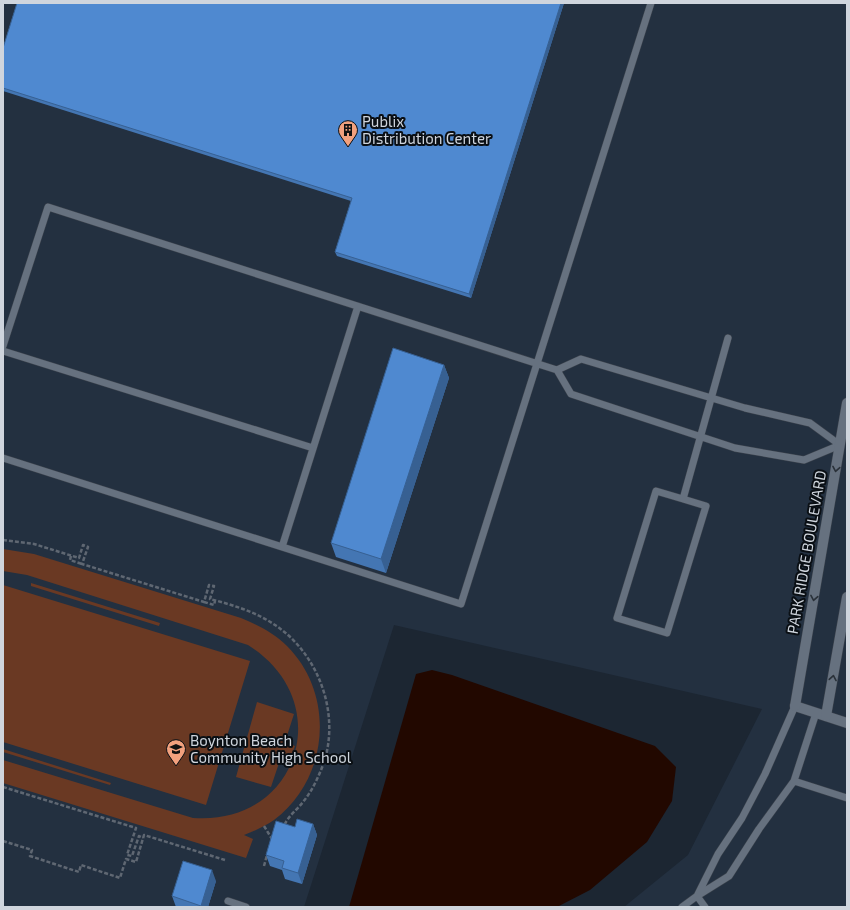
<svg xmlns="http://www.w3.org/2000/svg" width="850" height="910" viewBox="0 0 850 910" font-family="'Exo 2',sans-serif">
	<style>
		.built { fill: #233040 }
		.green { fill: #6a3923 }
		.water { fill: #220800 }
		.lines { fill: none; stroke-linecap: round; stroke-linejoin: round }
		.lane-casing { stroke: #3b424c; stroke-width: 8 }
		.street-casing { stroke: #3b424c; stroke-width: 11 }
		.secondary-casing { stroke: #3b424c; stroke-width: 11 }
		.path { stroke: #5f6772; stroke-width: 2.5; stroke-dasharray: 4 2; stroke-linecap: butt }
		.lane { stroke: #66717f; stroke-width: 7 }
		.street { stroke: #66717f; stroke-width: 10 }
		.secondary { stroke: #66717f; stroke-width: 10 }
		.wall { fill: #4476b3 }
		.shaded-wall { fill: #376092 }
		.building { fill: #4f89d0; stroke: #376092 }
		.oneway { stroke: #2a3139 }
		.labels { text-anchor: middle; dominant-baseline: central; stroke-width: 4; stroke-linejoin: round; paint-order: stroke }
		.poi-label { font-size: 15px; fill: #cfd5dd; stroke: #0a0f14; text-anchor: start }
		.street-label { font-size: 15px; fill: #cfd5dd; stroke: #0a0f14 }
	</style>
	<rect width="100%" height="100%" fill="#1c2632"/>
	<path class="built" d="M 3,3 L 847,3 L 847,907 L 624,907 L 688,855 L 762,709 L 394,625 L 304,907 L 3,907 Z"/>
	<path class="green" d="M 3,549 L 34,554 L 241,618 C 258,625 274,633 287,646 C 336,695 329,779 274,820 C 264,827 254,831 244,835 L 253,839 L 246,858 L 3,783 L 3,760 L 193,818 C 299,826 338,701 248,645 L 27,575 L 3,571 Z
		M 31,583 L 160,623 L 159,626 L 31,586 Z
		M 3,585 L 250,661 L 206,805 L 3,742 Z
		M 257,702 L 294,714 L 285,742 L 295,746 L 290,760 L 281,757 L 271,787 L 236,777 Z
		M 3,749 L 111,783 L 110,785 L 3,752 Z"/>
	<path class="water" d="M 432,670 L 452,675 L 655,746 L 676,767 L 672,801 L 647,842 L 590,890 L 557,907 L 349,907 L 416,674 Z"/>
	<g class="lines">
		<g class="lane-casing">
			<path id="lane" d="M 3,346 L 48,207 L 557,370
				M 3,351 L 313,448
				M 581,359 L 745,408 L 810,423 L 840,445 L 804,460 L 735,448 L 571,394 L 557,370 Z
				M 3,458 L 461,604 L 651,3
				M 683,499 L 706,506 L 667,633 L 617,618 L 656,491 L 683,499 L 728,338
				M 282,547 L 358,306
				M 794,781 L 816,713
				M 228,901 L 246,907
				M 682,907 L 697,896 L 718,854 L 742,818 L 765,774 L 795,706
				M 705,907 L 697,896 L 729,876 L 759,829 L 794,781 L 847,798"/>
		</g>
		<g class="street-casing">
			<path id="street" d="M 795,706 L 847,723"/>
		</g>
		<g class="secondary-casing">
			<path id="secondary" d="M 795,706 L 847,403
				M 826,716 L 847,597"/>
		</g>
		<path class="path" d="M 3,540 L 34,544 L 79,558 L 83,545 L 88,547 L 82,564 L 204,602 L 209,585 L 214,586 L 210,599 C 233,605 256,612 275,625 C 319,654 341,715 323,765 C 318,778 312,791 303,802 C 297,810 288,816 284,826
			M 71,556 L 70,560 L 82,564
			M 204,602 L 214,605 L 215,601
			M 3,787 L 136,828 L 127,855 L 132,856 L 139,836 L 143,838
			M 264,826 L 272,839
			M 3,841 L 32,850 L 30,856 L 79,872 L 81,865 L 120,878 L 126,859 L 136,862 L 144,835 L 225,860
			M 264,866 L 267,855"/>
		<use href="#lane" class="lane"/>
		<use href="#street" class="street"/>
		<use href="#secondary" class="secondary"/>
	</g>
	<path class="wall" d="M 17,3 L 564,3 L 471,298 L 337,256 L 335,252 L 351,201 L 3,91 L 3,48 Z
		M 444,365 L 449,378 L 386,573 L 336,557 L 331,543 Z
		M 313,824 L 317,835 L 302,884 L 285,879 L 282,870 L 270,866 L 266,855 L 295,827 Z
		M 216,881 L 208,907 L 176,907 L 172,896 Z"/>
	<path class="shaded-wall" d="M 561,3 L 564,3 L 471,298 L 469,294 Z
		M 444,365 L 449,378 L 386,573 L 381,559 Z
		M 313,824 L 317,835 L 302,884 L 298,873 Z
		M 212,870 L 216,881 L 208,907 L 201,907 L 201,906 Z"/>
	<path class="building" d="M 17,3 L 561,3 L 469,294 L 335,252 L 352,198 L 3,88 L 3,48 Z
		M 393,348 L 444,365 L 381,559 L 331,543 Z
		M 297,819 L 313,824 L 298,873 L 282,868 L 284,861 L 266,855 L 276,821 L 295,827 Z
		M 183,861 L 212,870 L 201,906 L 172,896 Z"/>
	<defs><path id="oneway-chevron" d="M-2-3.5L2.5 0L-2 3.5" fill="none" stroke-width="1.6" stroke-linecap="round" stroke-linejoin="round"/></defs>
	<g class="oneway">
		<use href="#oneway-chevron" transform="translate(836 469) rotate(100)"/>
		<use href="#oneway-chevron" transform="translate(814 598) rotate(100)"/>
		<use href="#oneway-chevron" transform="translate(833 678) rotate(-80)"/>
	</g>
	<defs>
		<g id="building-pin" transform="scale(1)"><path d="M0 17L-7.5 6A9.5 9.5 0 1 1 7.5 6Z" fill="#f2a17e" stroke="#0a0f14"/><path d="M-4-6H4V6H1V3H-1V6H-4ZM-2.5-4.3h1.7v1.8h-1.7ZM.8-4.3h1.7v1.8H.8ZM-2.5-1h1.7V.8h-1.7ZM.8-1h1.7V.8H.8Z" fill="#111"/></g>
		<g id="school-pin" transform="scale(1)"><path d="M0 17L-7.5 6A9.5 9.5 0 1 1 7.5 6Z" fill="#f2a17e" stroke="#0a0f14"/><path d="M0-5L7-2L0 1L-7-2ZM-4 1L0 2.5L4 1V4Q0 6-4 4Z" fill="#111"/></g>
	</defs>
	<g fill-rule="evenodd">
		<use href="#building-pin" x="348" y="130"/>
		<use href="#school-pin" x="176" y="749"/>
	</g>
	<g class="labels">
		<g class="poi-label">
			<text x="362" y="121">Publix<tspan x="362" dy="17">Distribution Center</tspan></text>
			<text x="190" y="740">Boynton Beach<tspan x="190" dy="17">Community High School</tspan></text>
		</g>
		<g class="street-label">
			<text transform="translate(806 552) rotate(-80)">PARK RIDGE BOULEVARD</text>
		</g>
	</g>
	<rect width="850" height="910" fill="none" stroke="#cfd5dd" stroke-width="8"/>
</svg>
